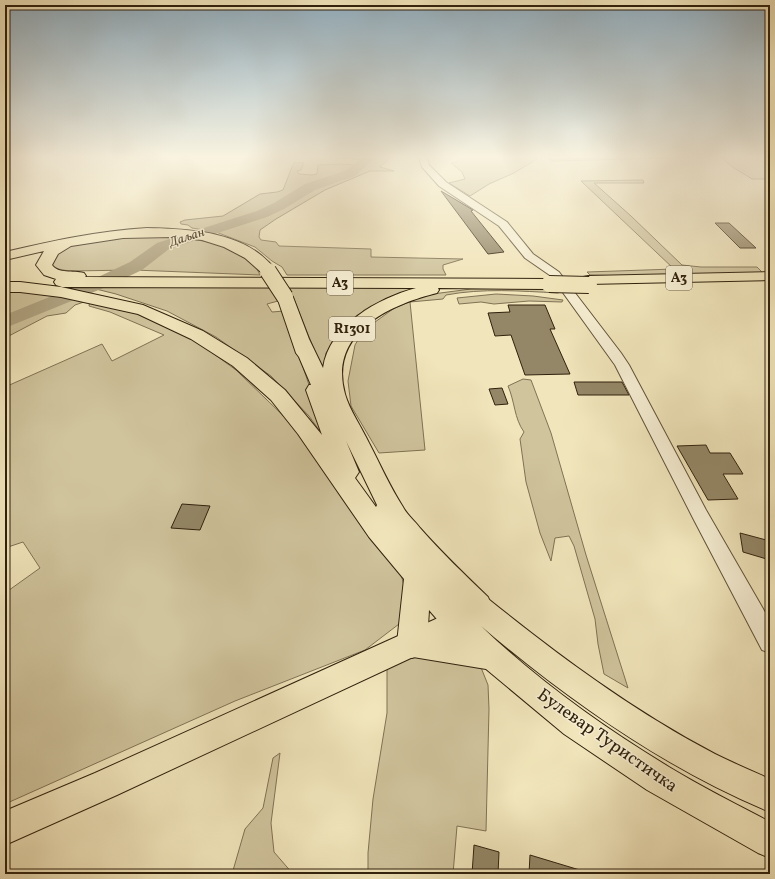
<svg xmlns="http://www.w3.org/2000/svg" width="775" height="879" viewBox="0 0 775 879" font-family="Vollkorn,serif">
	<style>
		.green { fill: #d0c49d; stroke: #807254 }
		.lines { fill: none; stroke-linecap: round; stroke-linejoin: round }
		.river { fill: #afa280; fill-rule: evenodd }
		.building { fill: #948767; stroke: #30210c }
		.minor-casing { stroke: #605238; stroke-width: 2 }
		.major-casing { stroke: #30210c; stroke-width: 2 }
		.highway-casing { stroke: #30210c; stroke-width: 2 }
		.minor { fill: #f6eed3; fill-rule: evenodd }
		.major { fill: #f1e5bb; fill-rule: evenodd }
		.highway { fill: #f1e5bb; fill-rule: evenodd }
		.highway-bridge-casing { stroke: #30210c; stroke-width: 18; stroke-linecap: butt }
		.highway-bridge { stroke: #f1e5bb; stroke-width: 16 }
		.labels { text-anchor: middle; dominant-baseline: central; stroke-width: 3; stroke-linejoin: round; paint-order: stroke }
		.far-water-label { font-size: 13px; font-style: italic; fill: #5c4e35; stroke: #f6eed3 }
		.shield { fill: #f6eed3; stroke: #6b5e48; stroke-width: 1 }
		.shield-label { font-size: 14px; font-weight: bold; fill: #30210c }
		.near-street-label { font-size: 18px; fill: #30210c; stroke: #f6eed3 }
	</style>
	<rect width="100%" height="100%" fill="#f1e5bb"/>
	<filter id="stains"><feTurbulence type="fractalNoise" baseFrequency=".005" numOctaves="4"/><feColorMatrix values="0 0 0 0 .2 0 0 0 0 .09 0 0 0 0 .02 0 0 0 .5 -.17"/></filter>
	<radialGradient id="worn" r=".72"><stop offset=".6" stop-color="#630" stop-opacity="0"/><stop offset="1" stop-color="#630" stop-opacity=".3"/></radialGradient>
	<path class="green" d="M 341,157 L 391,157 L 380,167 L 394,171 L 370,171 L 325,190 L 276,219 L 260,230 L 259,237 L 261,240 L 276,242 L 279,246 L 371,249 L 371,257 L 463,259 L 443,265 L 443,269 L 446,275 L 287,275 L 282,267 L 272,261 L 255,247 L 216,232 L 192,228 L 188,225 L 181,224 L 180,222 L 185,220 L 223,216 L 260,194 L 277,192 L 283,190 L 294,162 L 304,163 L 301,170 L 297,171 L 299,174 L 312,175 L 317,174 L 318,165 L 340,164 L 356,165 L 359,165 L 362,160 Z
		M 458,157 L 536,157 L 537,159 L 514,173 L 489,184 L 470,196 L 449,183 L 465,179 L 462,172 L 451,163 L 457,162 Z
		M 640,157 L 706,157 L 552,161 L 549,159 Z
		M 720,157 L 770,157 L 770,179 L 752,179 L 734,168 Z
		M 643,180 L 644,183 L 594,183 L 631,216 L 682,265 L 701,267 L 757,267 L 763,273 L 627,276 L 590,275 L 587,272 L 674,269 L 581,181 Z
		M 173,236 C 198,240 235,244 254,264 C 256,267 258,271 260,275 L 134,270 L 69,271 L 58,269 L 52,265 L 51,258 L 63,247 L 98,239 Z
		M 76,284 L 267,284 L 278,301 L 267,304 L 272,312 L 284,311 L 329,444 L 309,416 L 271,376 L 216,337 L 167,311 L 116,294 Z
		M 288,284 L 434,285 L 392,296 L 364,310 L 336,337 L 326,353 L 323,372 Z
		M 560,287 L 561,291 L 558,293 C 520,291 483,288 446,295 L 443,299 L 410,302 L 425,450 L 379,453 L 351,406 L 348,381 L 355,345 L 364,330 L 393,309 L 425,295 L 471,289 Z
		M 5,288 L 26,289 L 57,293 L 122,308 L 159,321 L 196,341 L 236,370 L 296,428 L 336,484 L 399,567 L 406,593 L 403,615 L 399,624 L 365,650 L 235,701 L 5,804 L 5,593 L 40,568 L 23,542 L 5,548 L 5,387 L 102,344 L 112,361 L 164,335 L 110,312 L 89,306 L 90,300 L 75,305 L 66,313 L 47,316 L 5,338 Z
		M 496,294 L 533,296 L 563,300 L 562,302 L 529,301 L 494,304 L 481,302 L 459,304 L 457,298 Z
		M 523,379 L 531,380 L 551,433 L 586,555 L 628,688 L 604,674 L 598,644 L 595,619 L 574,546 L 569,536 L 555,538 L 551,561 L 540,533 L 526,482 L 520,439 L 524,432 C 514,418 515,402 508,386 Z
		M 415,650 L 478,660 L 488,685 L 489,709 L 486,831 L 457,826 L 453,874 L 368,874 L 368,853 L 373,799 L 387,713 L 387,665 Z
		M 280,753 L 271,823 L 274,852 L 293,874 L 232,874 L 245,829 L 263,808 L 273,758 Z"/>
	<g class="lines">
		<path class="river" d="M 362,157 L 376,157 L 355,176 L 315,190 L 284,209 L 267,217 L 169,249 L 142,270 L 106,287 L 5,328 L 5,315 L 94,279 L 130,262 L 157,243 L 257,211 L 274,203 L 305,184 L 347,170 Z"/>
	</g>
	<path class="building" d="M 441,191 L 473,210 L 471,211 L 504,252 L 488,254 Z
		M 715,223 L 729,223 L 756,248 L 740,248 Z
		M 508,305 L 545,305 L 555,329 L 550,329 L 570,374 L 525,375 L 511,335 L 495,336 L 488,313 L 510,312 Z
		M 574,382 L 622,382 L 629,395 L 578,395 Z
		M 502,388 L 508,404 L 495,405 L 489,389 Z
		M 706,445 L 710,453 L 730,453 L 743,474 L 723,474 L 738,499 L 708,500 L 677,446 Z
		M 182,504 L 210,506 L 200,530 L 171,528 Z
		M 740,533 L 770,541 L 770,560 L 743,552 Z
		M 474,845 L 499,852 L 498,874 L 472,874 Z
		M 530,855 L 583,871 L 582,874 L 529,874 Z"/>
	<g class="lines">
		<g class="minor-casing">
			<path id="minor" d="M 419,157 L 427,157 L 429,165 L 446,182 L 507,222 L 533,254 L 559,272 L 621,353 L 629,365 L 706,510 L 770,621 L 770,653 L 762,650 L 694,520 L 615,365 L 551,276 L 525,258 L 499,226 L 439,186 L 422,167 Z"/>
		</g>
		<g class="major-casing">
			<path id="major" d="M 770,272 L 770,280 L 588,284 L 583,283 L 581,280 L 583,277 L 588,276 Z
				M 478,595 L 487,598 C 559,656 633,711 715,754 C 733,763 752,771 770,779 L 770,812 C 664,768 568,700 481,626 C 536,679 603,727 669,767 C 702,787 736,804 770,822 L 770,858 L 758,853 L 647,790 L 564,734 L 486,669 L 413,657 L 117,795 L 5,845 L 5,811 L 95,773 L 449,613 L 469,598 Z"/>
		</g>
		<g class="highway-casing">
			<path id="highway" d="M 147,228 C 190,229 248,231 276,271 L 273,274 L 268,276 L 263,274 L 245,258 L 224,247 L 202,240 L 171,237 L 123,238 L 71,246 L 58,254 L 52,265 C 58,274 73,270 84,273 L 86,276 L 85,277 L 549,279 L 555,281 L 557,284 L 555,287 L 549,289 L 438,288 L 439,290 L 437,293 C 389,305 328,333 345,394 C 349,409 362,428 369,443 C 380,464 390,487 403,507 C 407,515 415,521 420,528 C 442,553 465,575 488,597 L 492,607 L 488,617 L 478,621 L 471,618 L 473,622 L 468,632 L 458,636 L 448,632 L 429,610 L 427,643 L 423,654 L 412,658 L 401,654 L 397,643 L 404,579 L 369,537 L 298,434 L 271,400 L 233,366 L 191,339 L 138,314 L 61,297 L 20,292 L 5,292 L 5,282 L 20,282 L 61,287 L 143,305 L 203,331 L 247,358 L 285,390 L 322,435 L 306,390 L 309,385 L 311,385 L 299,357 L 296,353 L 277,297 L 279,294 L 285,292 L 291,294 L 293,297 L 309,339 L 323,368 C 329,325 379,298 416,288 L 62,287 L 56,285 L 54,282 L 56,279 L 44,275 L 36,265 L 44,251 L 5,260 L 5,252 C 52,241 98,231 147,228 ZM 346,441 L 377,505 L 376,507 L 355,478 L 359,472 Z"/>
		</g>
		<use href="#minor" class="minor"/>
		<use href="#major" class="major"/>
		<use href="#highway" class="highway"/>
		<g class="highway-bridge-casing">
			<path id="highway-bridge" d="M 268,271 L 285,297
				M 549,284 L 589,285"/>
		</g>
		<use href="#highway-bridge" class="highway-bridge"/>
	</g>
	<linearGradient id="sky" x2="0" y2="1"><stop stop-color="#91adbe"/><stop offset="0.56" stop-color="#f9f3e0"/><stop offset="1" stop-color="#f9f3e0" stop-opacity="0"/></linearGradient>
	<rect width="775" height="280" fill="url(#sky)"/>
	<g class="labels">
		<g class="far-water-label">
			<text transform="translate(187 238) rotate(-18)">Даљан</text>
		</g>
		<g class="shield">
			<rect x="666" y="266" width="26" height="24" rx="3"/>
			<rect x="327" y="271" width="26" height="24" rx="3"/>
			<rect x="329" y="317" width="46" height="24" rx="3"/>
		</g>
		<g class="shield-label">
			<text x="679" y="278">A3</text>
			<text x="340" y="283">A3</text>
			<text x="352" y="329">R1301</text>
		</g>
		<g class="near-street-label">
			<text transform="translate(607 741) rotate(35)">Булевар Туристичка</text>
		</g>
	</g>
	<rect width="775" height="879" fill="none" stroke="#f1e5bb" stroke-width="20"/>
	<rect x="6" y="6" width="763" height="867" fill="none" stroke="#30210c" stroke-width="2"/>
	<rect x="10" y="10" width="755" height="859" fill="none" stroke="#30210c"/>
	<rect width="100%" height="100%" filter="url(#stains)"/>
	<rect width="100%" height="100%" fill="url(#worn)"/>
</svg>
